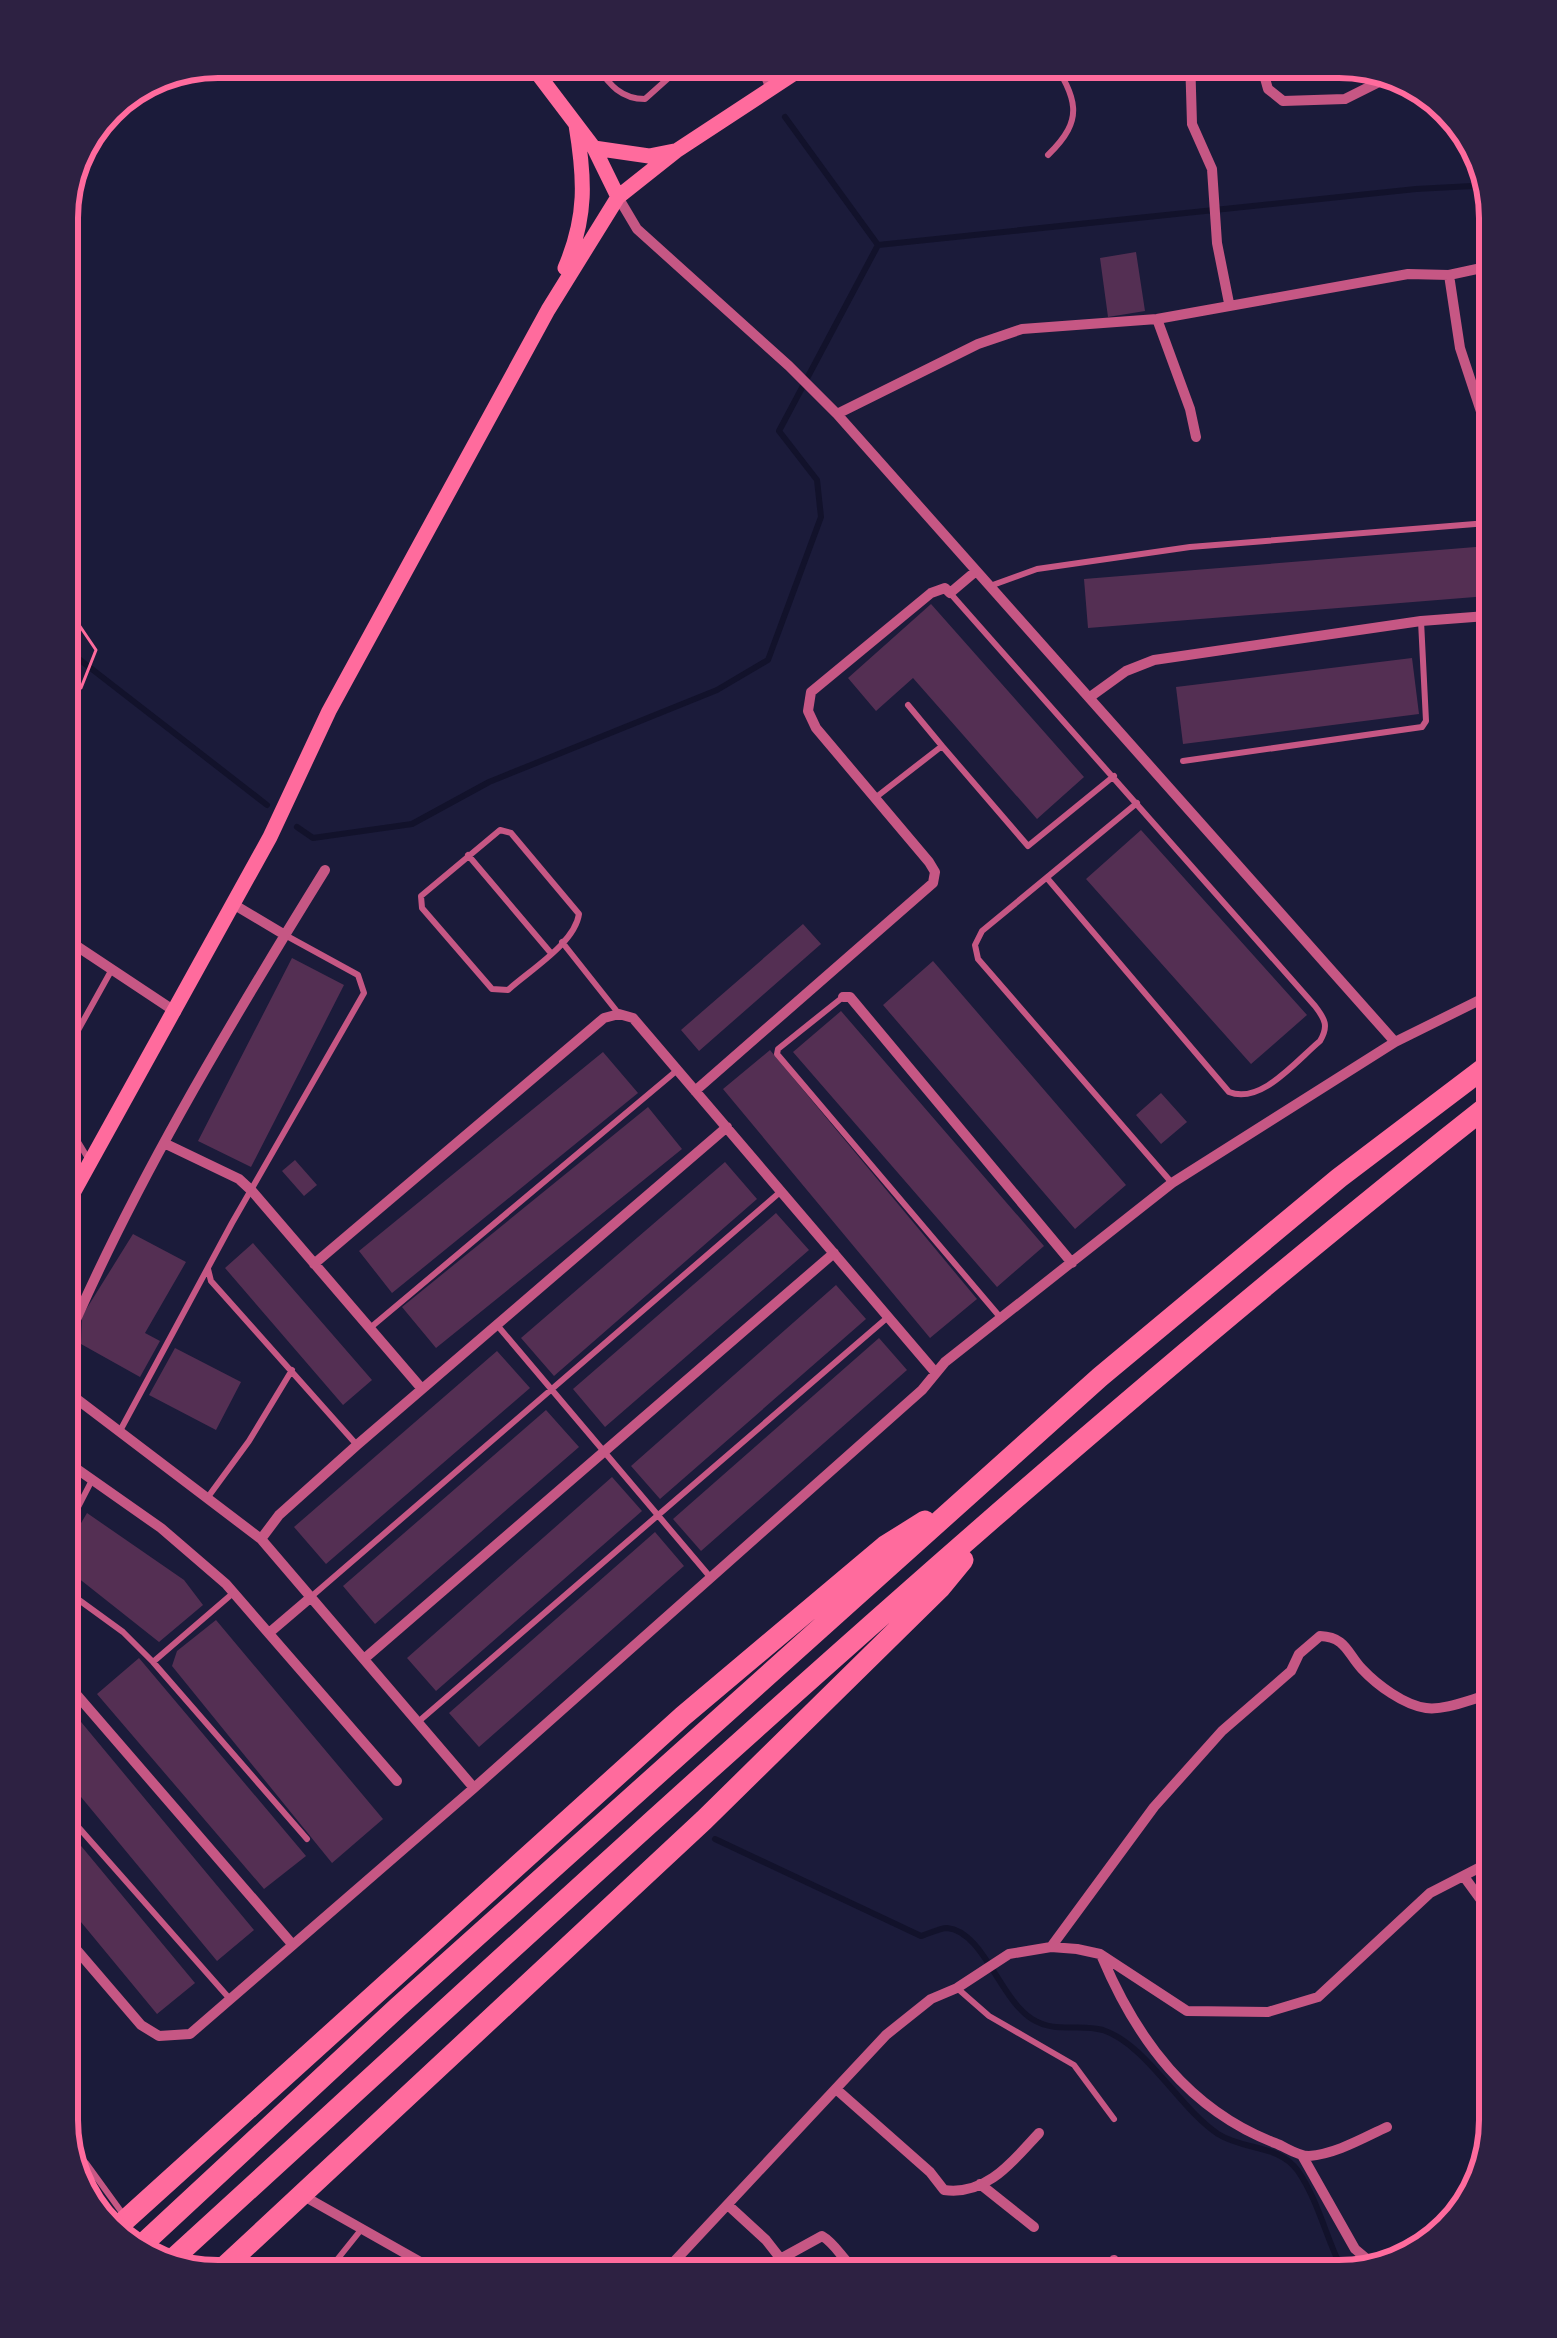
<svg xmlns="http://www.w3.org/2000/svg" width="1557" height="2338" viewBox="0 0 1557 2338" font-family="Signika,sans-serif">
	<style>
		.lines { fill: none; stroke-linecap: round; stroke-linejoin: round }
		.stream { stroke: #12122b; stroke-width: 6 }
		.building { fill: #542f53 }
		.path { stroke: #ff6b9d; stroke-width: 3 }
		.service { stroke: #c65784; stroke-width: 6 }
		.minor { stroke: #c65784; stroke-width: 10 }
		.secondary { stroke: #ff6b9d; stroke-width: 15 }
		.motorway { stroke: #ff6b9d; stroke-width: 21 }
		.rim { fill: none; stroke: #ff6b9d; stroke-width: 6 }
	</style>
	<rect width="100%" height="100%" fill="#1b1b3a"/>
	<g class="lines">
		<path class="stream" d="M 741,57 L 752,71
			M 785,117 L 878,245
			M 57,642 L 267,805
			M 297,827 L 313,838 L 412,824 L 489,782 L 717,690 L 768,660 L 821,517 L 817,480 L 779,431 L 878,245 L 1416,189 L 1491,185
			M 715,1839 L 921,1936 C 928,1934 940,1928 947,1928 C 983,1931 1000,1999 1032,2019 C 1056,2034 1078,2023 1103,2030 C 1147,2045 1179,2108 1218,2134 C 1245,2151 1279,2144 1298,2171 C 1320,2203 1328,2246 1347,2279"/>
	</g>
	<path class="building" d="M 1136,252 L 1145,311 L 1108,317 L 1100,258 Z
		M 1500,545 L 1500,595 L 1088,628 L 1084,579 Z
		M 931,604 L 1084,777 L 1037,819 L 913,678 L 876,711 L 848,678 Z
		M 1412,658 L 1419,714 L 1183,744 L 1176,687 Z
		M 1141,830 L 1307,1015 L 1251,1064 L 1086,879 Z
		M 803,924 L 821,944 L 699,1051 L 681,1030 Z
		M 292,958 L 344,985 L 251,1167 L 198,1141 Z
		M 933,961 L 1126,1185 L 1075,1229 L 883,1005 Z
		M 841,1011 L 1044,1246 L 997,1287 L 793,1052 Z
		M 770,1050 L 977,1299 L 930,1338 L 723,1089 Z
		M 603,1052 L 638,1093 L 392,1293 L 359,1251 Z
		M 1161,1093 L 1187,1122 L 1161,1144 L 1136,1115 Z
		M 648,1107 L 682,1149 L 436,1348 L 402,1307 Z
		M 295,1160 L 317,1185 L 304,1196 L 282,1171 Z
		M 725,1162 L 757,1199 L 554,1376 L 521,1338 Z
		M 776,1213 L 809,1250 L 605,1427 L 573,1389 Z
		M 133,1234 L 186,1262 L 145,1333 L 160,1341 L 140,1377 L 81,1344 L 82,1316 Z
		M 253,1243 L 372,1380 L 343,1405 L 225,1268 Z
		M 836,1285 L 866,1319 L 660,1499 L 631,1466 Z
		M 879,1338 L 907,1370 L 701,1551 L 673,1519 Z
		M 175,1348 L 241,1382 L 216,1430 L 149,1395 Z
		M 497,1351 L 530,1388 L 326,1564 L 294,1527 Z
		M 546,1410 L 579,1447 L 375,1624 L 343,1586 Z
		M 612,1477 L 642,1511 L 436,1691 L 407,1658 Z
		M 87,1513 L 184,1580 L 203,1605 L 159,1642 L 58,1562 Z
		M 655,1532 L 684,1566 L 479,1747 L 449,1713 Z
		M 216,1620 L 383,1819 L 332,1863 L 172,1666 L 177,1651 Z
		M 139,1658 L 306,1856 L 264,1889 L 97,1694 Z
		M 57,1693 L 254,1930 L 217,1961 L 57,1768 Z
		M 57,1817 L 195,1983 L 157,2014 L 57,1893 Z"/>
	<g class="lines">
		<path class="path" d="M 73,616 L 96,650 L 81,688"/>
		<path class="service" d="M 589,57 C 606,78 616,99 645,99 L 692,57
			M 1048,155 C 1086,118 1076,99 1051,57
			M 990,586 L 1037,569 L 1190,547 L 1500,522
			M 57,592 L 61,605
			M 950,593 L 1315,1006 C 1325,1019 1329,1026 1320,1041 C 1296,1061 1261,1105 1229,1092 L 1047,878
			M 942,746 L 1028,846 L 1114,776
			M 1183,761 L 1422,727 L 1426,721 L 1421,621
			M 875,798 L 942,746 L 908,705
			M 1137,803 L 982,931 L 975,945 L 978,959 L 1172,1183
			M 500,830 L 511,833 L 579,914 C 575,943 530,970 508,990 L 492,989 L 422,908 L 421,896 Z
			M 468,855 L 550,952
			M 562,942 L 619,1014
			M 843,997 L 778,1049 L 777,1054 L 1000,1317
			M 57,999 L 57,996
			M 57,1068 L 111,971
			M 57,1107 L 89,1160
			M 208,1269 L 211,1281 L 356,1444
			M 497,1325 L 711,1578
			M 370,1328 L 675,1072
			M 121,1429 L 232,1223 L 364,993 L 358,975 L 285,935
			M 208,1497 L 249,1441 L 292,1370
			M 57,1548 L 91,1482
			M 57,1584 L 123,1632 L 153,1662 L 307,1839
			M 312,1596 L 779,1193
			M 153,1662 L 232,1594
			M 418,1722 L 888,1317
			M 57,1803 L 229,1998
			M 957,1988 L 989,2016 L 1074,2065 L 1114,2119
			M 63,2144 L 86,2163 L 123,2214
			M 320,2281 L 360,2231"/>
		<path class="minor" d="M 765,57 L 763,69 L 771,89
			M 1190,57 L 1192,124 L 1212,169 L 1217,243 L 1229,303
			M 1259,57 L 1268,89 L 1283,101 L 1345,99 L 1383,80 L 1387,69
			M 618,197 L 637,229 L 789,366 L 837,414 L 1395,1042
			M 1449,275 L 1460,348 L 1498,463
			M 1157,319 L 1190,409 L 1196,437
			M 837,414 L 978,344 L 1022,329 L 1157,319 L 1408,274 L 1449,275 L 1500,264
			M 1090,697 L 1126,671 L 1154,660 L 1421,621 L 1500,615
			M 233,904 L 285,935
			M 57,933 L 176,1012
			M 843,997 L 850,997 L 1072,1263
			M 695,1091 L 933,883 L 935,872 L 929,862 L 816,728 L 808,711 L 811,692 L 931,593 L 945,588 L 950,593 L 976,571
			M 166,1144 L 239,1179 L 252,1191 L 422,1389
			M 314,1264 L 604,1018 L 619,1014 L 633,1018 L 935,1372
			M 57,1364 C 126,1196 229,1025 325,870
			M 57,1384 L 261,1539 L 474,1788
			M 57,1455 L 161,1528 L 226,1584 L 397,1781
			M 261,1539 L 279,1515 L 357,1445 L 727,1127
			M 269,1633 L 310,1598
			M 364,1659 L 834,1253
			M 57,1672 L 292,1944
			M 1465,1878 L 1500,1926
			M 57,1927 L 141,2025 L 159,2036 L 190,2034 L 474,1788 L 922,1390 L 945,1362 L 1172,1183 L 1395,1042 L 1500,990
			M 1051,1947 L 1154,1807 L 1222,1731 L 1291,1671 L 1299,1654 L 1320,1636 C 1346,1637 1347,1653 1362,1669 C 1377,1685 1404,1705 1426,1708 C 1447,1711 1477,1696 1500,1692
			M 1102,1957 C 1137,2040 1189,2110 1275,2143 C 1286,2147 1297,2156 1309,2156 C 1336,2154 1363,2138 1387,2127
			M 836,2089 L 930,2172 L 944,2190 C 987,2196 1013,2161 1039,2133
			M 1303,2157 L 1355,2249 L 1380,2270
			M 980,2184 L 1034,2227
			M 302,2195 L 454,2281
			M 729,2206 L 766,2240 L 798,2281
			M 782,2258 L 822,2236 C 838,2245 845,2266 861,2272 L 876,2264
			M 656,2281 L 886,2035 L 931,1999 L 957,1988 L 1009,1954 L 1051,1947 L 1077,1949 L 1100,1954 L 1187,2011 L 1268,2012 L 1318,1997 L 1430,1893 L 1500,1857
			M 1110,2281 L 1114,2260"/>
		<path class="secondary" d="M 525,57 L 594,148 L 618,197
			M 594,148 L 649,156 L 674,151
			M 565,268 C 587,217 585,179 576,125
			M 57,1222 L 270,837 L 329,711 L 548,310 L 618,197 L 676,151 L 819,57"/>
		<path class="motorway" d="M 111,2233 L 683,1716 L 885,1546 L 925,1521
			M 132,2254 L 398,2007 L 1100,1377 L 1339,1178 L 1500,1056
			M 164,2267 C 601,1868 1035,1462 1500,1096
			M 209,2281 L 704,1820 L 940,1588 L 963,1560"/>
	</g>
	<path d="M0 0H1557V2338H0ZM218 78H1339A140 140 0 0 1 1479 218V2120A140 140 0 0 1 1339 2260H218A140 140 0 0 1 78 2120V218A140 140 0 0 1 218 78Z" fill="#2d2142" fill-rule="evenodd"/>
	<path class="rim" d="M218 78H1339A140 140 0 0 1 1479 218V2120A140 140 0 0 1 1339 2260H218A140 140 0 0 1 78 2120V218A140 140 0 0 1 218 78Z"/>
</svg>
